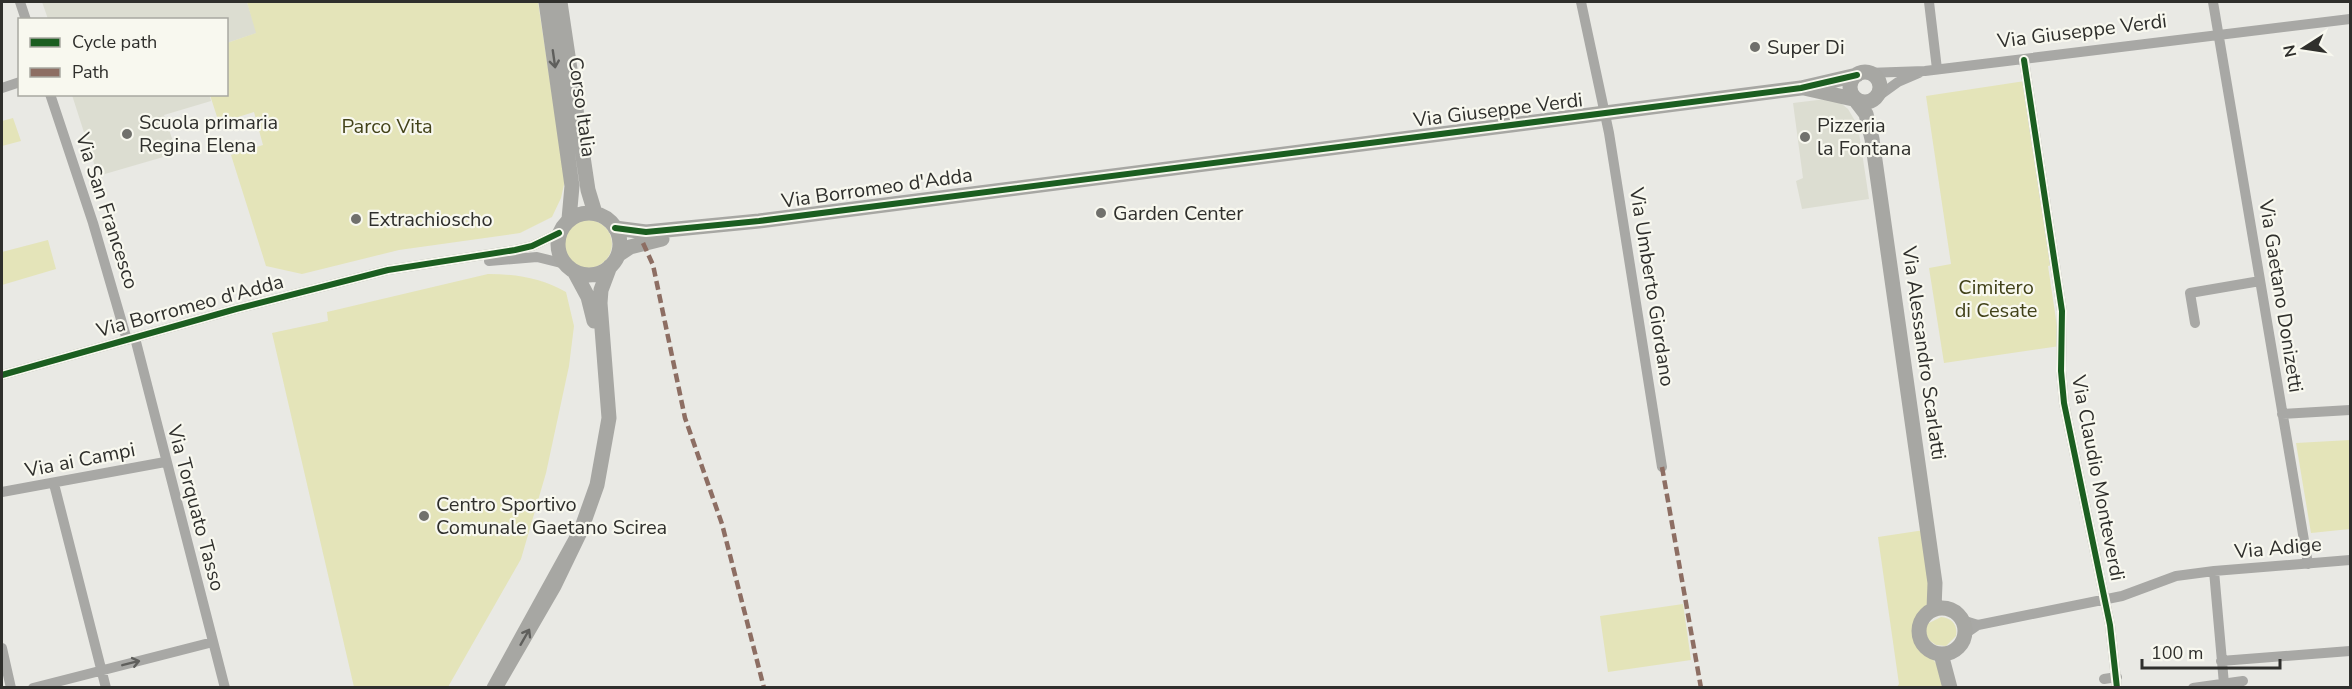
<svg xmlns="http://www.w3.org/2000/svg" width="2352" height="689" viewBox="0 0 2352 689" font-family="'Nunito Sans',sans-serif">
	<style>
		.built { fill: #dcddd1 }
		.green { fill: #e4e4b9 }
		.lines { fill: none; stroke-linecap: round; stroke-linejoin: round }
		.street { stroke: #a8a8a5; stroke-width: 10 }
		.secondary { stroke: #a7a7a3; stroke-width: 15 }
		.quiet { stroke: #8d6e63; stroke-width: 4.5; stroke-dasharray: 9 4.5; stroke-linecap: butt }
		.cycleway-casing { stroke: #f8f8ef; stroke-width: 10 }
		.cycleway { stroke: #1b5e20; stroke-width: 6 }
		.oneway { stroke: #5f5f5c }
		.poi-dot { fill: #70706c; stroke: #f8f8ef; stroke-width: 2 }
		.labels { text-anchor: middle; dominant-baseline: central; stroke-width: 4.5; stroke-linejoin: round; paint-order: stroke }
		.street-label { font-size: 20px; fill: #2f2f2c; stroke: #f8f8ef }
		.poi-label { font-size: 20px; fill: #2f2f2c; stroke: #f8f8ef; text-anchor: start }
		.park-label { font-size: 20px; fill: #424219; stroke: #f8f8ef }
	</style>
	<rect width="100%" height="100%" fill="#e9e9e4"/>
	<path class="built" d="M 42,2 L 247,2 L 257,33 L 227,43 L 226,20 L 48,19 Z
		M 209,94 L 211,101 L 164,115 L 177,153 L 98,176 L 72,95 Z
		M 1826,99 L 1838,101 L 1848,109 L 1858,126 L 1869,199 L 1802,209 L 1796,181 L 1803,178 L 1793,103 Z"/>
	<path class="green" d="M 247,2 L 538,2 L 565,180 L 561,198 L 552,217 L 520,233 L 399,250 L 302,274 L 266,266 L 231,155 L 263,145 L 254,112 L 219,123 L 210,95 L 226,94 L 227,43 L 256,33 Z
		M 2025,81 L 2052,265 L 2048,266 L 2060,346 L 1944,363 L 1929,268 L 1951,264 L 1926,96 Z
		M 13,118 L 21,141 L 2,146 L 2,121 Z
		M564 244a24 24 0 1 1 48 0a24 24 0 1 1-48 0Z
		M 48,240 L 56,269 L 2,285 L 2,252 Z
		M 488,274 C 517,274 541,278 566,292 L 574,326 L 569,366 L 546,473 L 521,559 L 448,687 L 354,687 L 272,333 L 328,321 L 327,312 Z
		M 2350,440 L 2350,529 L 2311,533 L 2296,443 Z
		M 1931,529 L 1929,623 L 1941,617 C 1952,618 1958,625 1956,636 L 1946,646 L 1936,645 L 1929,640 L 1929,655 L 1941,669 L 1944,687 L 1897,687 L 1899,684 L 1878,537 Z
		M 1683,604 L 1691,660 L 1608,672 L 1600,616 Z"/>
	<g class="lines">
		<path class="street" d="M 20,2 L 26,20
			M 1581,2 L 1609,133 L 1662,467
			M 1929,2 L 1937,69
			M 2213,2 L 2308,564
			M 2024,60 L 2062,311 L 2061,371 L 2064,403 L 2110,625 L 2117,688
			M 1867,73 L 1925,71 L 2350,19
			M 2,88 L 20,82
			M 50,94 L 93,223 L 127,340
			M 1880,95 L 1898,82 L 1919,73
			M 489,261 L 537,257 L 565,264
			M 2195,323 L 2190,293 L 2260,281
			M 135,338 L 225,688
			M 2,375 L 236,309 L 388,270 L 515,250 L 532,246 L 559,233
			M 2282,414 L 2350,410
			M 54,484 L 106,688
			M 2,492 L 165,462
			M 1962,620 L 1978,625
			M 1965,634 L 1978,625 L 2122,596 L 2176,576 L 2214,571
			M 2,648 L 11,688
			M 2221,661 L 2350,651
			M 2104,679 L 2117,677
			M 2224,684 L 2214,571 L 2350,560
			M 33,688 L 213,642
			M 2193,688 L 2243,681"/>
		<path class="secondary" d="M 546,2 L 572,186 L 569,219
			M 560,2 L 588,190 L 595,213
			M1850 87a15 15 0 1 1 30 0a15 15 0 1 1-30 0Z
			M 1804,88 L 1853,99
			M 1856,101 L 1866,114 L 1872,139 L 1935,583 L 1934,609
			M558 244a31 31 0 1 1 62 0a31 31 0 1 1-62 0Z
			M 615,228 L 646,232 L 759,221 L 1801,88 L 1857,75
			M 618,255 L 630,247 L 662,239
			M 574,271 L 588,297 L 594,321
			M 581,530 L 597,485 L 609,418 L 600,303 L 601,290 L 610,266
			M1919 631a23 23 0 1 1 46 0a23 23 0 1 1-46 0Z
			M 1941,654 L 1950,688
			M 494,688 L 581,530 L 554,586 L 495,688"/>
		<path class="quiet" d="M 643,243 L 653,265 L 685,418 L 722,524 L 764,688
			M 1662,467 L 1701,688"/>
		<g class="cycleway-casing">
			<path id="cycleway" d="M 2024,60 L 2062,311 L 2061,371 L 2064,403 L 2110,625 L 2117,688
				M 615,228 L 646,232 L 759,221 L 1801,88 L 1857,75
				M 2,375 L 236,309 L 388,270 L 515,250 L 532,246 L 559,233"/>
		</g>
		<use href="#cycleway" class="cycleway"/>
	</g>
	<defs><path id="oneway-shaft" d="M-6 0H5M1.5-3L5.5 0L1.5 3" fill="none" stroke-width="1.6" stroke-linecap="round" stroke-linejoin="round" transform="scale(1.5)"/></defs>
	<g class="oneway">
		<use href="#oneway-shaft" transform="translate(554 59) rotate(82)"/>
		<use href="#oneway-shaft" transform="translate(525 637) rotate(-60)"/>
		<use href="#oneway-shaft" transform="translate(131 663) rotate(-14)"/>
	</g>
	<g class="poi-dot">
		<circle cx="1755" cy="47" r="6"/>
		<circle cx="127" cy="134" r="6"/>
		<circle cx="1805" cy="137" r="6"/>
		<circle cx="1101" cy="213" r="6"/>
		<circle cx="356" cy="219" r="6"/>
		<circle cx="424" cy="516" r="6"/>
	</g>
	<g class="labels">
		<g class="street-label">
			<text transform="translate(2082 31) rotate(-7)">Via Giuseppe Verdi</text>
			<text transform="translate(582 107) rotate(82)">Corso Italia</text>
			<text transform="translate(1498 110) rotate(-7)">Via Giuseppe Verdi</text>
			<text transform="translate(877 188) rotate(-8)">Via Borromeo d'Adda</text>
			<text transform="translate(107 211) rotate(72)">Via San Francesco</text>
			<text transform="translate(1652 287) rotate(81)">Via Umberto Giordano</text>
			<text transform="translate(2281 296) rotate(81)">Via Gaetano Donizetti</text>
			<text transform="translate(190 306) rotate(-15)">Via Borromeo d'Adda</text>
			<text transform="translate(1924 353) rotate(82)">Via Alessandro Scarlatti</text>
			<text transform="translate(80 460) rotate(-11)">Via ai Campi</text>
			<text transform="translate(2098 478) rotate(79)">Via Claudio Monteverdi</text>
			<text transform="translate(196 508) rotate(75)">Via Torquato Tasso</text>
			<text transform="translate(2278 548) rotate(-5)">Via Adige</text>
		</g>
		<g class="poi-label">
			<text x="1767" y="47">Super Di</text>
			<text x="139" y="122">Scuola primaria<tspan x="139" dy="23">Regina Elena</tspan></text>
			<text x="1817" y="125">Pizzeria<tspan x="1817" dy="23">la Fontana</tspan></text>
			<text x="1113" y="213">Garden Center</text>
			<text x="368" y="219">Extrachioscho</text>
			<text x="436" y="504">Centro Sportivo<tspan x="436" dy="23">Comunale Gaetano Scirea</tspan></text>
		</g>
		<g class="park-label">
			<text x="387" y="126">Parco Vita</text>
			<text x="1996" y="287">Cimitero<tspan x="1996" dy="23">di Cesate</tspan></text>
		</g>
	</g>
	<rect width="2352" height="689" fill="none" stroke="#2f2f2c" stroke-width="6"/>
	<rect x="18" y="18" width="210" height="78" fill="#f8f8ef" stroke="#a8a8a1" stroke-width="1.5"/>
	<rect x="30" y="38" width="30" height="9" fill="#1b5e20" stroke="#a8a8a1" stroke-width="1.5"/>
	<text x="72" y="48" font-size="18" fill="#2f2f2c">Cycle path</text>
	<rect x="30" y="68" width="30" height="9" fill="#8d6e63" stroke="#a8a8a1" stroke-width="1.5"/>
	<text x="72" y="78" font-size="18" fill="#2f2f2c">Path</text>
	<g transform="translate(2304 48) rotate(258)" stroke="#f8f8ef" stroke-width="4.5" paint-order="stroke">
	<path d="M0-4.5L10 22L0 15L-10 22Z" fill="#2f2f2c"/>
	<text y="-9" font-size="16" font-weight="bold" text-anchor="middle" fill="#2f2f2c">N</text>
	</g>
	<path d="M2142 659v9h138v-9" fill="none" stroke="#2f2f2c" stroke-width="3"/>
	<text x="2151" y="659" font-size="18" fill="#2f2f2c" stroke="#f8f8ef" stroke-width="4.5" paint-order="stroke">100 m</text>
</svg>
